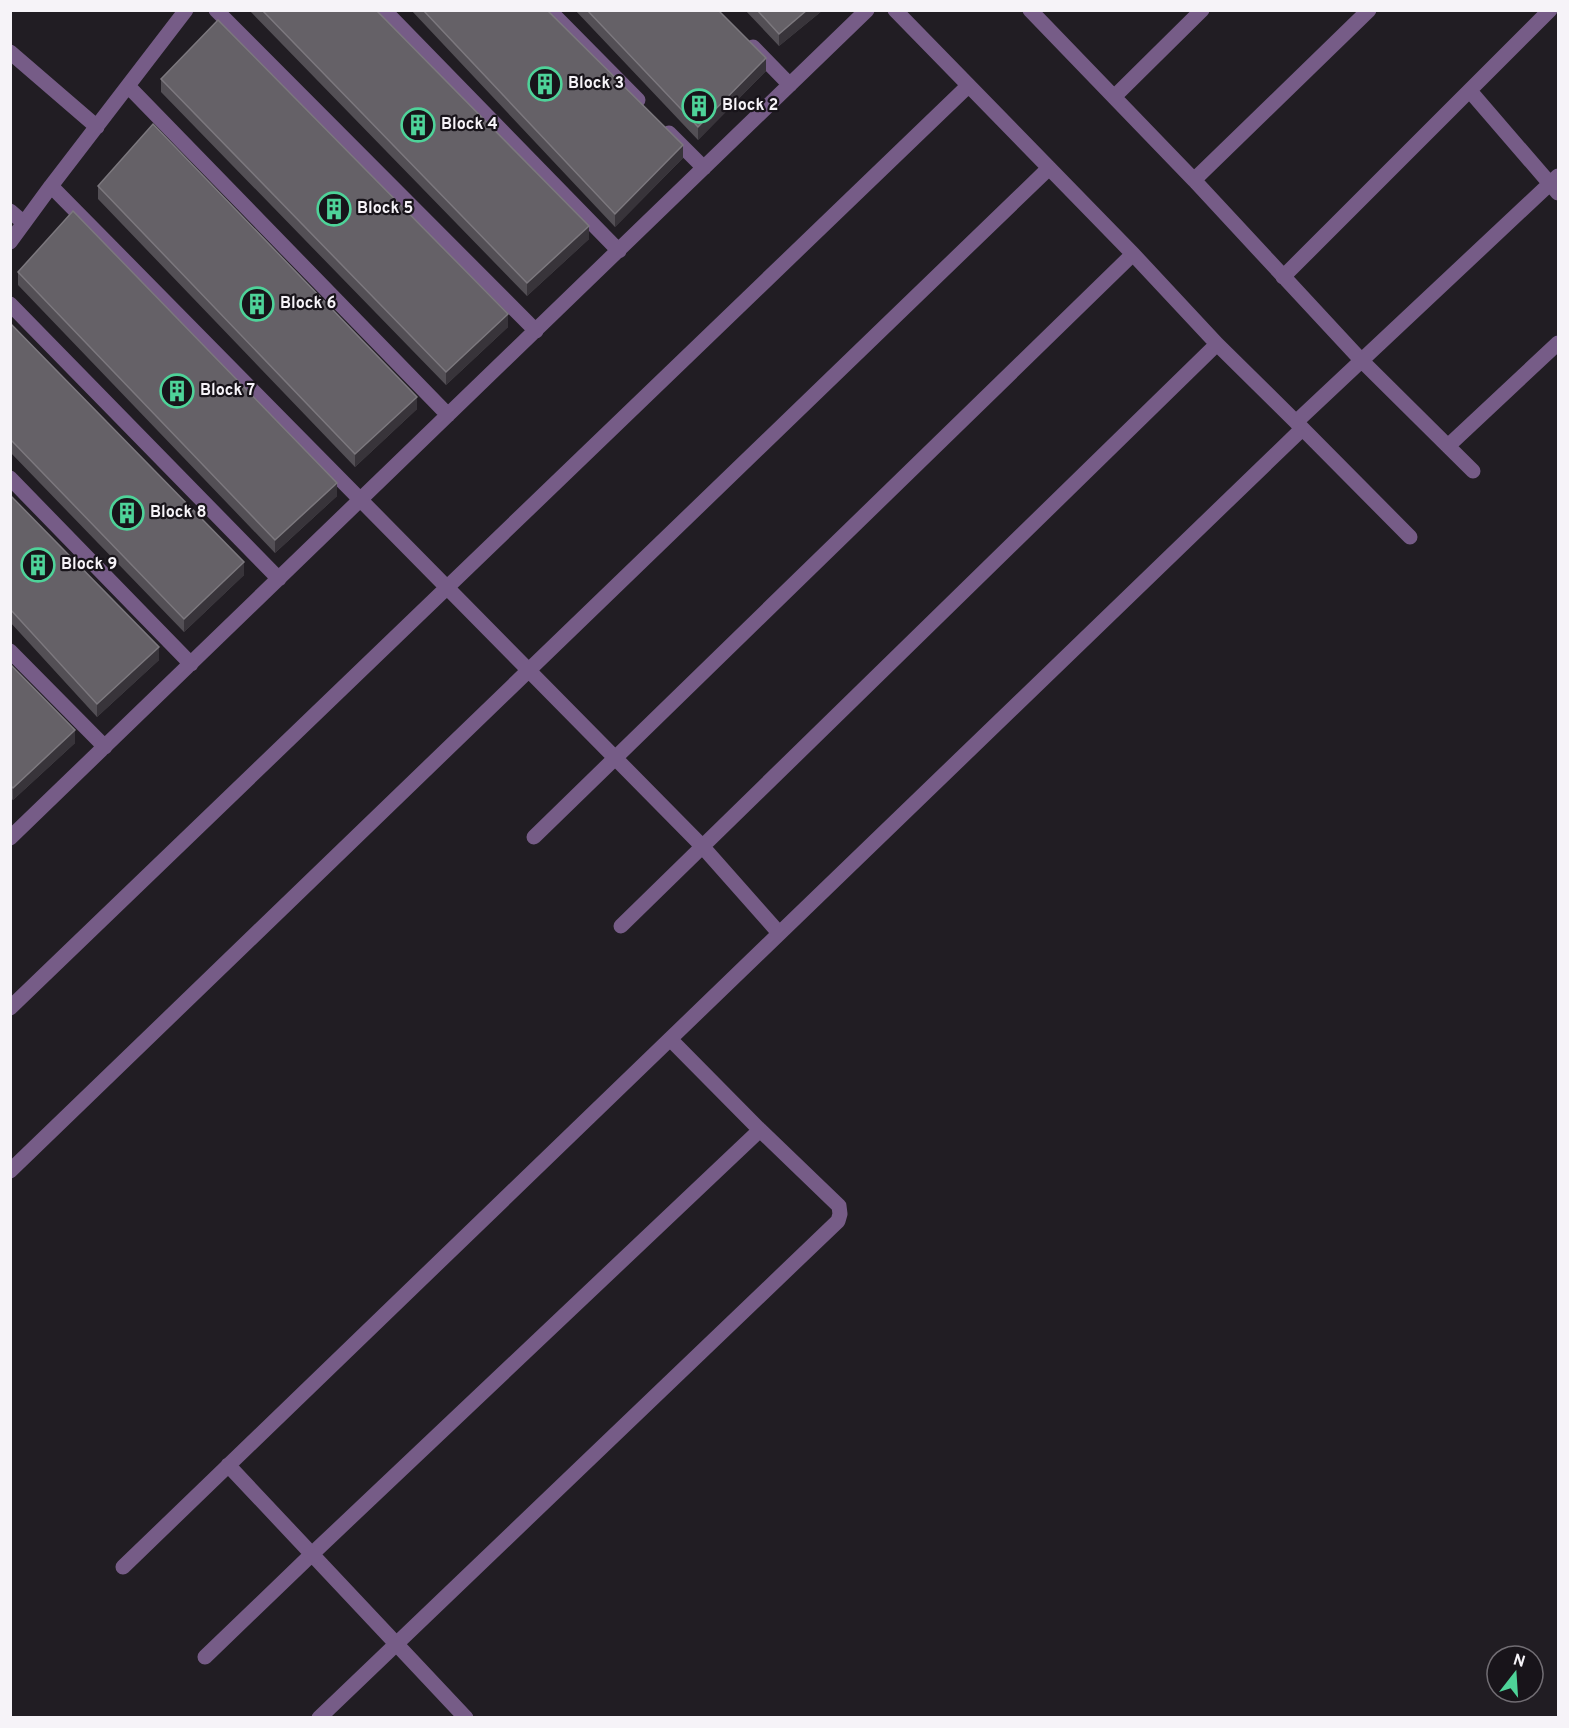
<svg xmlns="http://www.w3.org/2000/svg" width="1569" height="1728" viewBox="0 0 1569 1728" font-family="Overpass,sans-serif">
	<style>
		.lines { fill: none; stroke-linecap: round; stroke-linejoin: round }
		.minor { stroke: #765c87; stroke-width: 15 }
		.wall { fill: #534f55 }
		.shaded-wall { fill: #38343a }
		.building { fill: #656167; stroke: #7c787e; stroke-width: 1.5 }
		.labels { text-anchor: middle; dominant-baseline: central; stroke-width: 4.5; stroke-linejoin: round; paint-order: stroke }
		.poi-label { font-size: 16px; font-weight: bold; fill: #f6f3f8; stroke: #18141a; text-anchor: start }
	</style>
	<rect width="100%" height="100%" fill="#211d23"/>
	<g class="lines">
		<path class="minor" d="M 216,10 L 536,331
			M 384,10 L 619,251
			M 549,10 L 638,100
			M 895,10 L 1133,254 L 1217,344 L 1296,422 L 1558,176
			M 1030,10 L 1194,180 L 1369,10
			M 753,47 L 790,85
			M 10,52 L 97,127
			M 128,86 L 448,415
			M 1470,91 L 1558,193
			M 1114,97 L 1202,10
			M 669,133 L 704,168
			M 1194,180 L 1361,360 L 1473,471
			M 51,186 L 702,846 L 779,933
			M 10,211 L 24,223
			M 10,242 L 51,186 L 186,10
			M 1283,277 L 1550,10
			M 10,304 L 279,579
			M 1296,422 L 1410,537
			M 1448,446 L 1558,343
			M 10,478 L 191,664
			M 10,651 L 105,747
			M 534,837 L 1133,254
			M 10,838 L 867,10
			M 621,926 L 1217,344
			M 10,1008 L 968,86
			M 10,1171 L 1048,169
			M 228,1465 L 466,1718
			M 123,1567 L 1302,429
			M 205,1657 L 312,1554 L 760,1130
			M 319,1718 L 838,1221 L 840,1214 L 839,1206 L 760,1130 L 670,1039"/>
	</g>
	<path class="wall" d="M 249,10 L 376,10 L 589,239 L 527,296 Z
		M 411,10 L 547,10 L 683,158 L 615,227 Z
		M 575,10 L 718,10 L 766,71 L 698,140 Z
		M 745,10 L 823,10 L 779,46 Z
		M 161,79 L 508,327 L 446,385 L 161,92 Z
		M 98,186 L 417,409 L 355,467 L 98,199 Z
		M 18,272 L 337,496 L 275,553 L 18,285 Z
		M 10,323 L 244,575 L 184,632 L 10,452 Z
		M 10,495 L 159,660 L 97,717 L 10,622 Z
		M 10,664 L 75,743 L 13,800 L 10,798 Z"/>
	<path class="shaded-wall" d="M 807,10 L 823,10 L 779,46 L 779,34 Z
		M 766,58 L 766,71 L 698,140 L 698,127 Z
		M 683,145 L 683,158 L 615,227 L 615,214 Z
		M 589,226 L 589,239 L 527,296 L 527,283 Z
		M 508,314 L 508,327 L 446,385 L 446,372 Z
		M 417,397 L 417,409 L 355,467 L 355,454 Z
		M 337,483 L 337,496 L 275,553 L 275,540 Z
		M 244,562 L 244,575 L 184,632 L 184,619 Z
		M 159,647 L 159,660 L 97,717 L 97,704 Z
		M 75,730 L 75,743 L 13,800 L 13,788 Z"/>
	<path class="building" d="M 262,10 L 376,10 L 589,226 L 527,283 Z
		M 423,10 L 547,10 L 683,145 L 615,214 Z
		M 587,10 L 718,10 L 766,58 L 698,127 Z
		M 757,10 L 807,10 L 779,34 Z
		M 218,20 L 508,314 L 446,372 L 161,79 Z
		M 153,124 L 417,397 L 355,454 L 98,186 Z
		M 73,211 L 337,483 L 275,540 L 18,272 Z
		M 10,323 L 244,562 L 184,619 L 10,439 Z
		M 10,495 L 159,647 L 97,704 L 10,609 Z
		M 10,664 L 75,730 L 13,788 L 10,785 Z"/>
	<defs>
		<g id="building-ring" transform="scale(1.725)"><circle r="9.5" fill="#18141a" stroke="#4ed399" stroke-width="1.5"/><path d="M-4-6H4V6H1V3H-1V6H-4ZM-2.5-4.3h1.7v1.8h-1.7ZM.8-4.3h1.7v1.8H.8ZM-2.5-1h1.7V.8h-1.7ZM.8-1h1.7V.8H.8Z" fill="#4ed399"/></g>
	</defs>
	<g fill-rule="evenodd">
		<use href="#building-ring" x="545" y="84"/>
		<use href="#building-ring" x="699" y="106"/>
		<use href="#building-ring" x="418" y="125"/>
		<use href="#building-ring" x="334" y="209"/>
		<use href="#building-ring" x="257" y="304"/>
		<use href="#building-ring" x="177" y="391"/>
		<use href="#building-ring" x="127" y="513"/>
		<use href="#building-ring" x="38" y="565"/>
	</g>
	<g class="labels">
		<g class="poi-label">
			<text x="568" y="84">Block 3</text>
			<text x="722" y="106">Block 2</text>
			<text x="441" y="125">Block 4</text>
			<text x="357" y="209">Block 5</text>
			<text x="280" y="304">Block 6</text>
			<text x="200" y="391">Block 7</text>
			<text x="150" y="513">Block 8</text>
			<text x="61" y="565">Block 9</text>
		</g>
	</g>
	<rect width="1569" height="1728" fill="none" stroke="#f6f3f8" stroke-width="24"/>
	<g transform="translate(1515 1674) rotate(17)"><circle r="28" fill="#18141a" stroke="#716d73" stroke-width="1.5"/>
	<path d="M0-4.5L10 22L0 15L-10 22Z" fill="#4ed399"/>
	<text y="-9" font-size="16" font-weight="bold" text-anchor="middle" fill="#f6f3f8">N</text>
	</g>
</svg>
